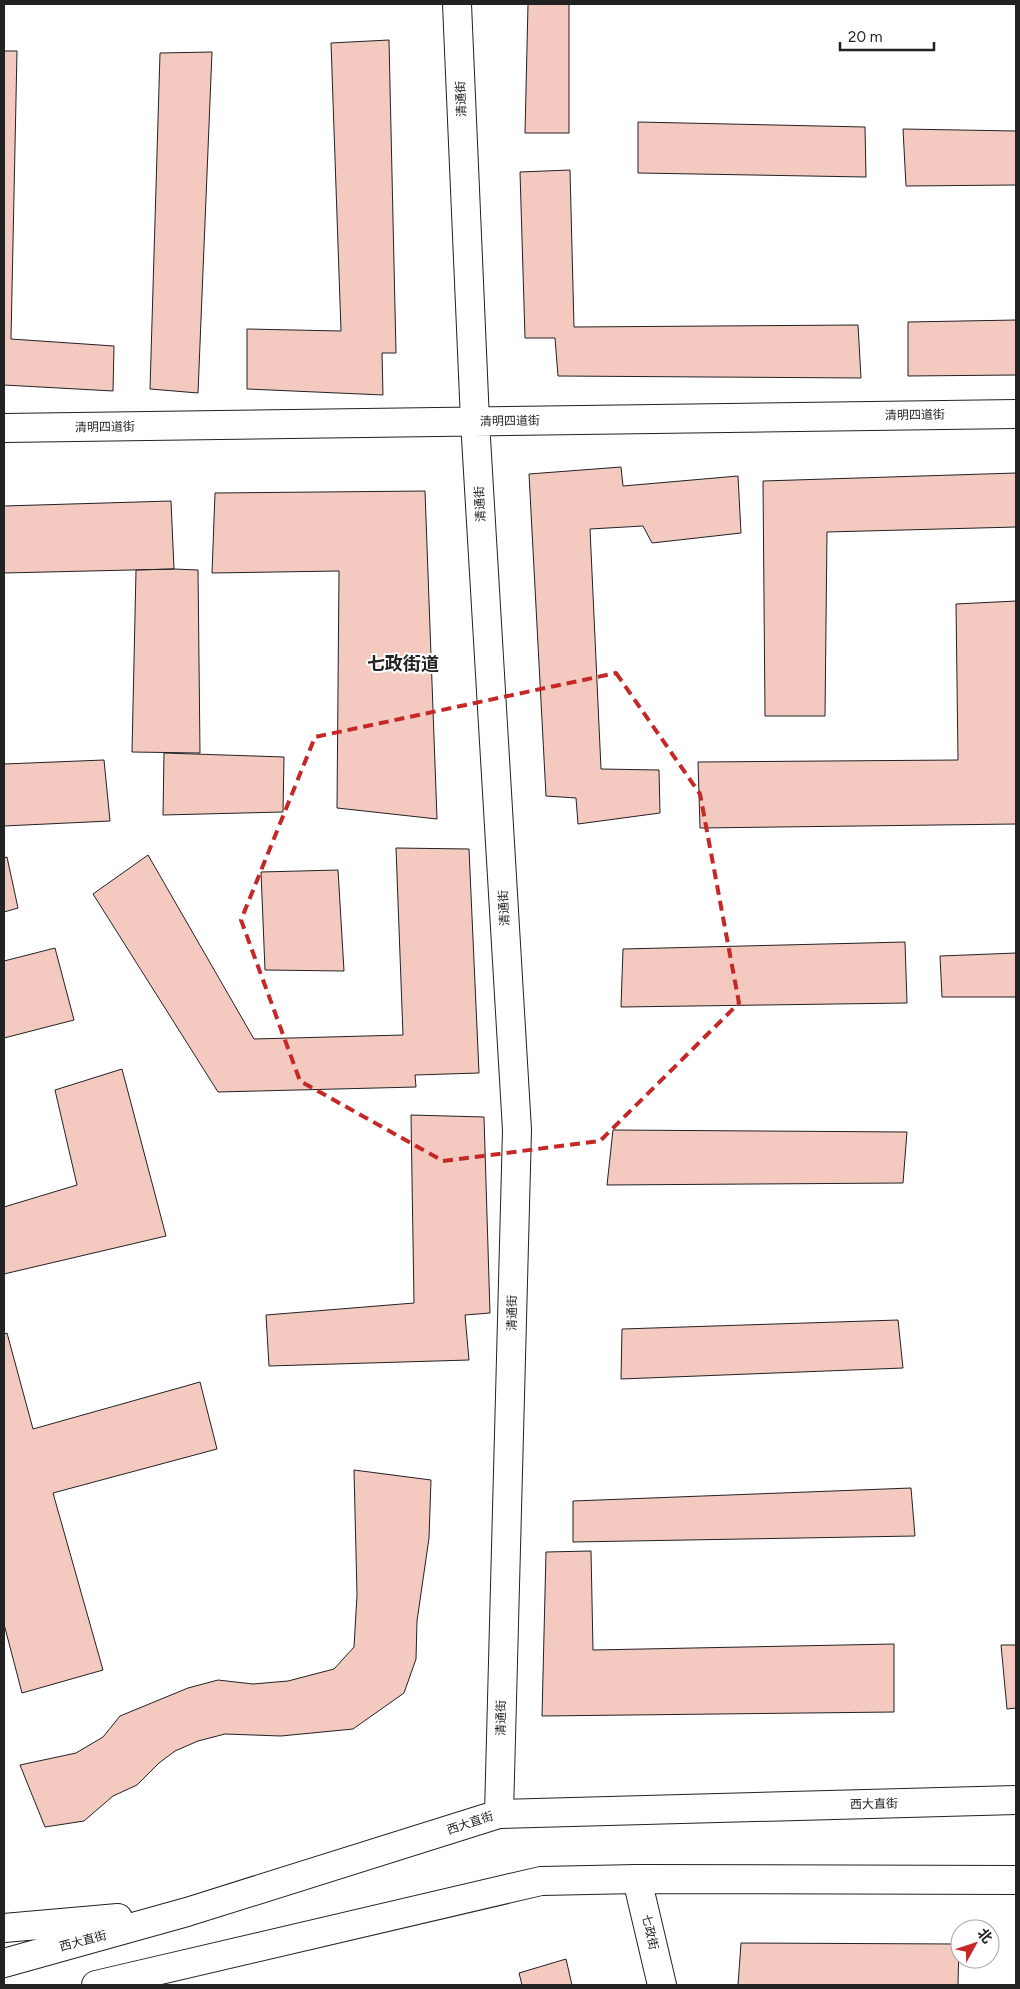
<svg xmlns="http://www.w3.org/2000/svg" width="1020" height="1989" viewBox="0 0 1020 1989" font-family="Figtree,'Noto Sans SC',sans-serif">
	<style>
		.building { fill: #f3c9c0; stroke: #222 }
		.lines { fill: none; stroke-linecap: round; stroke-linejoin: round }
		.secondary-casing { stroke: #222; stroke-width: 30 }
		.primary-casing { stroke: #222; stroke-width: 30 }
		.secondary { stroke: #fff; stroke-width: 28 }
		.primary { stroke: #fff; stroke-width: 28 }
		.marked { fill: none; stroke: #c62828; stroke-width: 4; stroke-dasharray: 10 6; stroke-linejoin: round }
		.labels { text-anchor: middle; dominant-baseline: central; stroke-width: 4; stroke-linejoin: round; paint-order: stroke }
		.street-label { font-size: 12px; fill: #222; stroke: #fff }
		.district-label { font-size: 18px; font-weight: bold; fill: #222; stroke: #fff }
	</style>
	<rect width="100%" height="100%" fill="#fff"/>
	<path class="building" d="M 528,4 L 569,4 L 569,133 L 525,133 Z
		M 389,40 L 396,353 L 382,353 L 383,395 L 247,389 L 247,329 L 341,331 L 331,43 Z
		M 4,51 L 17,51 L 11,339 L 114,346 L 113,391 L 4,385 Z
		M 212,52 L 198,393 L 150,389 L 160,53 Z
		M 638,122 L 865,127 L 866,177 L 638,173 Z
		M 903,129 L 1016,131 L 1016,185 L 906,186 Z
		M 570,170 L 574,327 L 858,325 L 861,378 L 558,376 L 555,338 L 525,338 L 520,172 Z
		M 1016,320 L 1016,375 L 908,376 L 908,322 Z
		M 621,467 L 623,486 L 738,476 L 741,533 L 652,543 L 643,526 L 590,529 L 601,769 L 659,770 L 660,813 L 578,824 L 576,798 L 546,796 L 529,474 Z
		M 1016,473 L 1016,527 L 827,532 L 825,716 L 765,716 L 763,481 Z
		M 425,491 L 437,819 L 337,808 L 339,571 L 212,573 L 215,493 Z
		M 171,501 L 174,569 L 4,573 L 4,506 Z
		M 174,569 L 198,570 L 200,753 L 132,752 L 136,570 Z
		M 1016,601 L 1016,824 L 700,828 L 698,762 L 958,760 L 956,604 Z
		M 164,753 L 284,757 L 283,812 L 163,815 Z
		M 104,760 L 110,821 L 4,826 L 4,764 Z
		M 396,848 L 469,849 L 479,1073 L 415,1075 L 416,1087 L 218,1092 L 93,894 L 148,855 L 254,1039 L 403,1035 Z
		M 7,857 L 18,908 L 4,912 L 4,858 Z
		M 338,870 L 344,971 L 265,970 L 261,872 Z
		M 905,942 L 907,1003 L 621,1007 L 623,949 Z
		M 55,948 L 74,1020 L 4,1038 L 4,961 Z
		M 1016,953 L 1016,997 L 942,997 L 940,956 Z
		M 122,1069 L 166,1236 L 4,1274 L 4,1207 L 77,1185 L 55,1090 Z
		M 411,1115 L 484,1117 L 490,1313 L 465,1315 L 469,1360 L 269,1366 L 266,1315 L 414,1303 Z
		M 613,1130 L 907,1132 L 903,1183 L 607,1185 Z
		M 898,1320 L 903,1368 L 621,1379 L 622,1329 Z
		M 7,1333 L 33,1429 L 200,1382 L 217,1449 L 53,1493 L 103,1670 L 22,1693 L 4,1624 L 4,1334 Z
		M 354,1470 L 431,1480 L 429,1538 L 417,1621 L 416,1659 L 404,1693 L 353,1729 L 281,1736 L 225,1734 L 198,1741 L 175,1751 L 159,1763 L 137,1785 L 113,1796 L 84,1821 L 45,1827 L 20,1765 L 76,1753 L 103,1737 L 120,1716 L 188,1688 L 218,1680 L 253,1684 L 288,1681 L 334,1669 L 354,1647 L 357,1595 Z
		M 911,1488 L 915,1536 L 573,1542 L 573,1501 Z
		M 591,1551 L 593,1650 L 894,1644 L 894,1712 L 542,1716 L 546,1552 Z
		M 1001,1645 L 1016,1645 L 1016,1708 L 1007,1709 Z
		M 741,1943 L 959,1944 L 958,1985 L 738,1985 Z
		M 566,1959 L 572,1985 L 522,1985 L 519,1973 Z"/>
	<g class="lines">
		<g class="secondary-casing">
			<path id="secondary" d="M 457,4 L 475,421 L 517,1130 L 499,1814
				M 4,428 L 1016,414
				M 637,1879 L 662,1985"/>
		</g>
		<g class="primary-casing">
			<path id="primary" d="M 4,1928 L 118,1918
				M 4,1963 L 187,1912 L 499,1814 L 1016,1800
				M 96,1985 L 541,1881 L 637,1879 L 1016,1880"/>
		</g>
		<use href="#secondary" class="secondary"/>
		<use href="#primary" class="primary"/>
	</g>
	<path class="marked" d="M 616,673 L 700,794 L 739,1003 L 600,1141 L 443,1161 L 300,1081 L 241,920 L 315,737 Z"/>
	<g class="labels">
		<g class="street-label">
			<text transform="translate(461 99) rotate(-92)">清通街</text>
			<text transform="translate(915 415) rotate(-1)">清明四道街</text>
			<text transform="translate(510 421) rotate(-1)">清明四道街</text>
			<text transform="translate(105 427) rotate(-1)">清明四道街</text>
			<text transform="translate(480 504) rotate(-93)">清通街</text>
			<text transform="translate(504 908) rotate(-93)">清通街</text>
			<text transform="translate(512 1313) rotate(-89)">清通街</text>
			<text transform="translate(501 1718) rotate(-89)">清通街</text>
			<text transform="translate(874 1804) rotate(-1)">西大直街</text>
			<text transform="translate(470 1823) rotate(-18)">西大直街</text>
			<text transform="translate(650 1932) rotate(77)">七政街</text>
			<text transform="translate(83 1941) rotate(-15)">西大直街</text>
		</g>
		<g class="district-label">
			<text x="403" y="664">七政街道</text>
		</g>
	</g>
	<rect width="1020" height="1989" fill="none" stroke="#222222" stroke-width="10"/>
	<g transform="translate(975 1944) rotate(50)"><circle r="24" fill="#ffffff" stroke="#a7a7a7"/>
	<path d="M0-4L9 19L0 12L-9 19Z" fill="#c62828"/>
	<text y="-8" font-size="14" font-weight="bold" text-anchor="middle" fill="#222222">北</text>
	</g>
	<path d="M840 42v8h94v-8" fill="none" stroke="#222222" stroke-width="2.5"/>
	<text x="848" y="42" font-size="15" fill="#222222" stroke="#ffffff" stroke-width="4" paint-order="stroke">20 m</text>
</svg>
